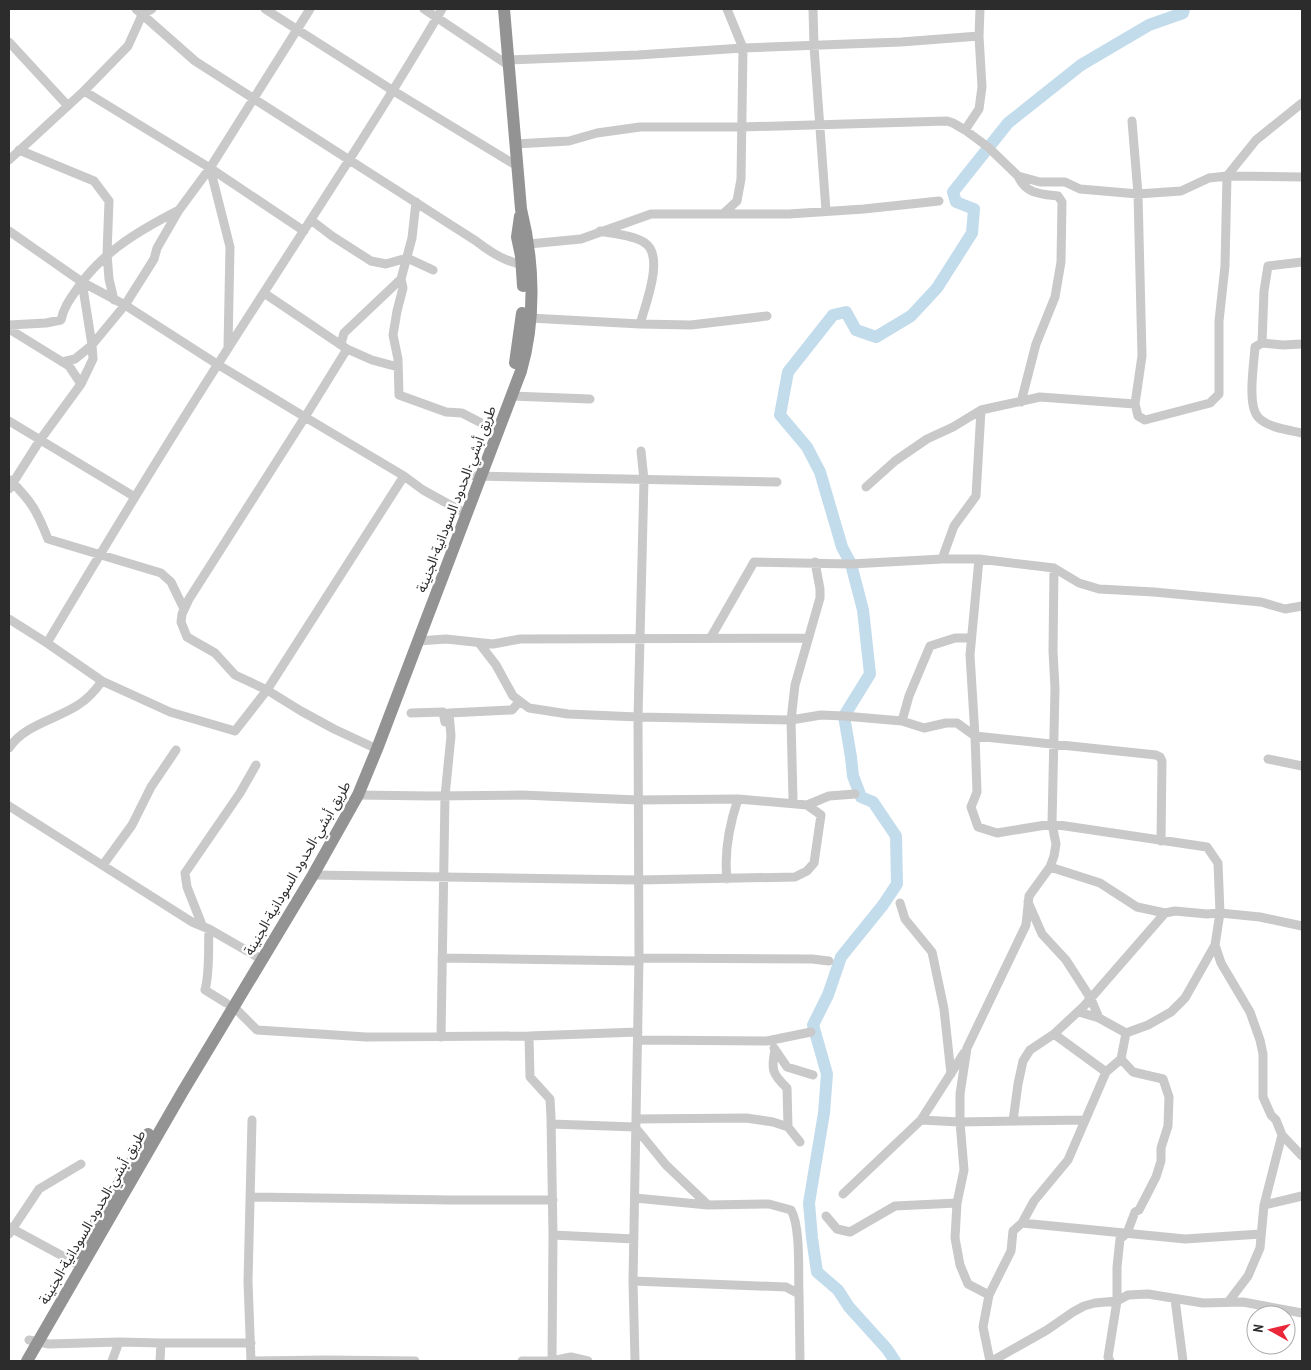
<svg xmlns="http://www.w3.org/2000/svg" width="1311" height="1370" viewBox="0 0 1311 1370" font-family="'PT Sans Narrow','Noto Sans Arabic',sans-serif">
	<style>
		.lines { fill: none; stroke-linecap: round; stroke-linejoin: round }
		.river { stroke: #c3dcec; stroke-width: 12 }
		.minor { stroke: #c9c9c9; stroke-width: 9 }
		.highway { stroke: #939393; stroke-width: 12 }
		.labels { text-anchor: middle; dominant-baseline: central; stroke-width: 5; stroke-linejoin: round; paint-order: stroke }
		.street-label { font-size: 14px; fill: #2c2c2c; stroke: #fff }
	</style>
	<rect width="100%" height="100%" fill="#fff"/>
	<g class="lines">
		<path class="river" d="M 895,1361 L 887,1349 L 849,1307 L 838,1290 L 817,1272 L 812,1238 L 809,1203 L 824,1113 L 827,1074 L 813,1025 L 828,995 L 841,957 L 883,905 L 897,884 L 896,836 L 873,802 L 861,797 L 853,776 L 851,757 L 844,716 L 870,674 L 863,610 L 851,564 L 842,547 L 820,472 L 807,447 L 780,415 L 788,372 L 833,315 L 846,312 L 856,330 L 876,337 L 911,316 L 937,288 L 972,233 L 974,209 L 956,202 L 953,192 L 1008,123 L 1081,65 L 1149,25 L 1183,13 L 1184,9"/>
		<path class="minor" d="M 136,9 L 195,61 L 476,241 C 490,252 507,263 525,265
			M 265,9 L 392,90 L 517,166
			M 424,9 L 508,65
			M 813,9 L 814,46 L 826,211
			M 9,42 L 68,106
			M 508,60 L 638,55 L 743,48 L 901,42 L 979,36 L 980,9
			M 84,91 L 210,168 L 304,231
			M 965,130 L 979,109 L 982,87 L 979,36
			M 515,144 L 569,141 L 597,133 L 640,127 L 742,127 L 947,121 L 953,123 L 965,130 L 988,147 L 1018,176 L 1040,182 L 1065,182 L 1080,189 L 1138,194 L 1181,191 L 1209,178 L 1227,176 L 1256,140 L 1302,103
			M 19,150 L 94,181 L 109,201 L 107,254 L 109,279 L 114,300
			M 9,160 L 84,91 L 128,46 L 142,15 L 152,9
			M 210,168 L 230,247 L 228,347
			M 1018,176 C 1026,194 1040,194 1058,196 L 1062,202 L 1061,262 L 1055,297 L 1036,344 L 1021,402
			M 416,202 L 412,238 L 401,279 L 403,288 L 397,311 L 393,335 L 398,359 L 399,395 L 446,412 L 462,413 L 491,428
			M 724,213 L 737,201 L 741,179 L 743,48 L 727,9
			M 311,220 L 332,236 L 371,261 L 386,264 L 407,258 L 433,270
			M 9,231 L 82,282 L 125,305 L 217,364 L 305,417 L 189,599 L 182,614 L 181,622 L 187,637 L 215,653 L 235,675 L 267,690 L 301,711 L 334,729 L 377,749
			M 600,231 C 614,234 634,235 645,243 C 665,256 645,306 640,324
			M 529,244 L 581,239 L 651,214 L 789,214 L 864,209 L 939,201
			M 264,293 L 347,349 L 372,360 L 398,367
			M 530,318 L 640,324 L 691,325 L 767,316
			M 9,325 L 46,323 L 61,320 C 64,306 71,298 79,286 C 104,251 140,230 179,210
			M 9,329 L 69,366 L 81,384
			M 1262,343 L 1264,291 L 1268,266 L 1302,262
			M 341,344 L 344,333 L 401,279
			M 1302,344 L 1283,345 L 1262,343 L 1255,347 C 1254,364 1247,405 1258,417 C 1268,428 1289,430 1302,433
			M 347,349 L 305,417 L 404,476 L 423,490 L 461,511
			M 62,362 L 75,359 L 92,345 L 82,282
			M 511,396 L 590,399
			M 1135,404 L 1138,416 L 1145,420 L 1210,403 L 1219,394 L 1219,321 L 1225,266 L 1227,176 L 1302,177
			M 9,421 L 135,497
			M 474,476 L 777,482
			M 10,480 C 32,502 37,511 48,539 L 161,573 L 171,582 L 184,609
			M 866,487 L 895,461 L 927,439 L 953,427 L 981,410 L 1040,397 L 1135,404 L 1142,356 L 1138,194 L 1132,121
			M 9,489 L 40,440 L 81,384 L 93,359 L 92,345 L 125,305 L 154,259 L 157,248 L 179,210 L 210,168 L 310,9
			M 942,559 L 954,526 L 976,496 L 981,410
			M 979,559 L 970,655 L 975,736 L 977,792 L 971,807 L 978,827 L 997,833 L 1052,824 L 1207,847 L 1218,863 L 1220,913 L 1215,945 L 1185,998 L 1171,1012 L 1148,1025 L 1126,1033 L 1121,1059 L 1106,1072 L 1068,1160 L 1034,1201 L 1022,1223 L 1013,1231 L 1011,1251 L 989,1295
			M 9,619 L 47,643 L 102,681 L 170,712 L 235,731 L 267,690 L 404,476
			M 711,637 L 754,562 L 851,564 L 942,559 L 979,559 L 1054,568 L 1079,583 L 1099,589 L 1154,592 L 1261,602 L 1285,609 L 1302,606
			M 418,641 L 446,639 L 493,644 L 520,639 L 808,638
			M 47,643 C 106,544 165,446 227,350 C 299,237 374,125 442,9
			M 479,643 L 496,665 L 513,696 L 529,708 L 568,714 L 638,717 L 791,720 L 821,715 L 844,716 L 902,721 L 924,728 L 946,723 L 957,723 L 975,736 L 1156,755 L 1160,757 L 1162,761 L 1161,841
			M 411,713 L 443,712 L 445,722
			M 902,721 L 909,696 L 930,646 L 955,638 L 970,638
			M 9,748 C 24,725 55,720 78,705 C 88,699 95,691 102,681
			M 1268,759 L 1302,766
			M 793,799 L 791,720 L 795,685 L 820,598 L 820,589 L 815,562
			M 807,805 L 829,796 L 855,794
			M 9,806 L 192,922 L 209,929 C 208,949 210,971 205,990 L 226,1003
			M 103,865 L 132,825 L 151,787 L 176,750
			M 1050,867 L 1100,883 L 1137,907 L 1165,913 L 1175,911 L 1207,914 L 1220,913 L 1260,917 L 1302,926
			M 313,875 L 638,880 L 795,877 L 807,871 L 814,863 L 821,815 L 807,805 L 738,799 L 637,800 L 522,795 L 431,796 L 358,795
			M 727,879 C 724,853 730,823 738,799
			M 1028,902 L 1042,934 L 1066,960 L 1091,999 L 1099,1018
			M 900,903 L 905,919 L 932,952 L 944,1009 L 951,1074
			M 202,925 L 187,887 L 185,873 L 240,793 L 256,765
			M 209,929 L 256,956
			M 1215,945 L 1221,963 L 1250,1012 L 1260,1040 L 1263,1054 L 1263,1097 L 1271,1115 L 1276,1120 L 1282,1135 L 1302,1156
			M 442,958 L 638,961
			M 639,958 L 812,959 L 829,961
			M 234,1007 L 257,1030 L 366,1037 L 529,1036 L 638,1032
			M 1079,1012 L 1099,1018 L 1126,1033
			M 1054,1034 L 1106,1072
			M 529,1036 L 530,1077 L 550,1099 L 551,1117 L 553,1235 L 552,1361
			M 441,1037 L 445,796 L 451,736 L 449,713 L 512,710 L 519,702
			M 638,1040 L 767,1041 L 811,1032
			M 774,1048 L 787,1067 L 813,1075
			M 775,1050 C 771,1069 772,1074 787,1088 L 788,1127 L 800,1142
			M 636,1119 L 746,1118 L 773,1122 L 788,1127
			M 921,1120 L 964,1053
			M 1013,1121 L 1018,1084 L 1023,1061 L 1030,1050 L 1054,1034 L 1084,1006 L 1165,913
			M 551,1124 L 635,1127 L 666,1165 L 708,1205 L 769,1204 L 791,1210 C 801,1227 798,1273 799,1294
			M 843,1194 L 921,1120 L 960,1122 L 1085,1120
			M 251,1197 L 450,1200 L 553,1200
			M 635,1198 L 708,1205
			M 1264,1205 L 1302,1196
			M 826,1216 L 837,1229 L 850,1232 L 895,1206 L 957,1203
			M 1022,1223 L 1185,1239 L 1261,1234
			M 9,1227 L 81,1266
			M 9,1234 L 39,1189 L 81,1164
			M 553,1235 L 634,1239
			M 633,1281 L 786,1287 L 799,1294 L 800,1361
			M 1175,1299 L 1183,1361
			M 1229,1301 L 1248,1276 L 1260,1248 L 1264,1205 L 1282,1135
			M 29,1340 L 49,1344 L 119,1342
			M 112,1361 L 119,1342 L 161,1343
			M 160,1361 L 161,1343 L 251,1343
			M 251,1361 L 248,1282 L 252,1120
			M 251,1361 L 327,1360 L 415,1361
			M 522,1361 L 552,1361 L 571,1357 L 588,1361
			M 635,1361 L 633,1281 L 639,958 L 638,717 L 644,480 L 641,451
			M 990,1361 L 983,1327 L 989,1295 L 968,1284 L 960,1265 L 955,1238 L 957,1203 L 964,1170 L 960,1122 L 960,1094 L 967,1048 L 1026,925 L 1029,896 L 1050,867 L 1054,856 L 1056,844 L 1052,824 L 1055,688 L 1053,651 L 1054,568
			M 992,1361 L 1047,1330 L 1073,1312 L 1084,1306 L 1095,1303 L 1117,1301 L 1128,1295 L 1148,1294 L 1203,1303 L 1243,1302 L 1302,1313
			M 1110,1361 L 1108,1357 L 1117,1301 L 1117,1267 L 1120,1239 L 1127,1233 L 1135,1212 L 1139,1210 L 1156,1177 L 1161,1161 L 1161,1148 L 1168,1126 L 1169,1097 L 1163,1079 L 1133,1072 L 1121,1059"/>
		<path class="highway" d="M 520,216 L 517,237 L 521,256 L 523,286
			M 515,363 L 522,313
			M 78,1253 L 148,1134
			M 27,1361 L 183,1091 L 313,875 L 358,795 L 377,749 L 521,371 C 536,319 534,261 521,209 L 504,9"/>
	</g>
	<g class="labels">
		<g class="street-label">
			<text transform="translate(456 499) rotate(-69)">طريق أبشي-الحدود السودانية-الجنينة</text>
			<text transform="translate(297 868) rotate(-60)">طريق أبشي-الحدود السودانية-الجنينة</text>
			<text transform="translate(92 1217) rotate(-60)">طريق أبشي-الحدود السودانية-الجنينة</text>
		</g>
	</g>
	<rect width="1311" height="1370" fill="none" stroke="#2c2c2c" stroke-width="20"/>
	<g transform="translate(1271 1330) rotate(278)"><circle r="24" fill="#ffffff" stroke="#ababab"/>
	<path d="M0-4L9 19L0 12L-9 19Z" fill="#ea2738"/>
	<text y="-8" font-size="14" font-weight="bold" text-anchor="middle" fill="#2c2c2c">N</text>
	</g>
</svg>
